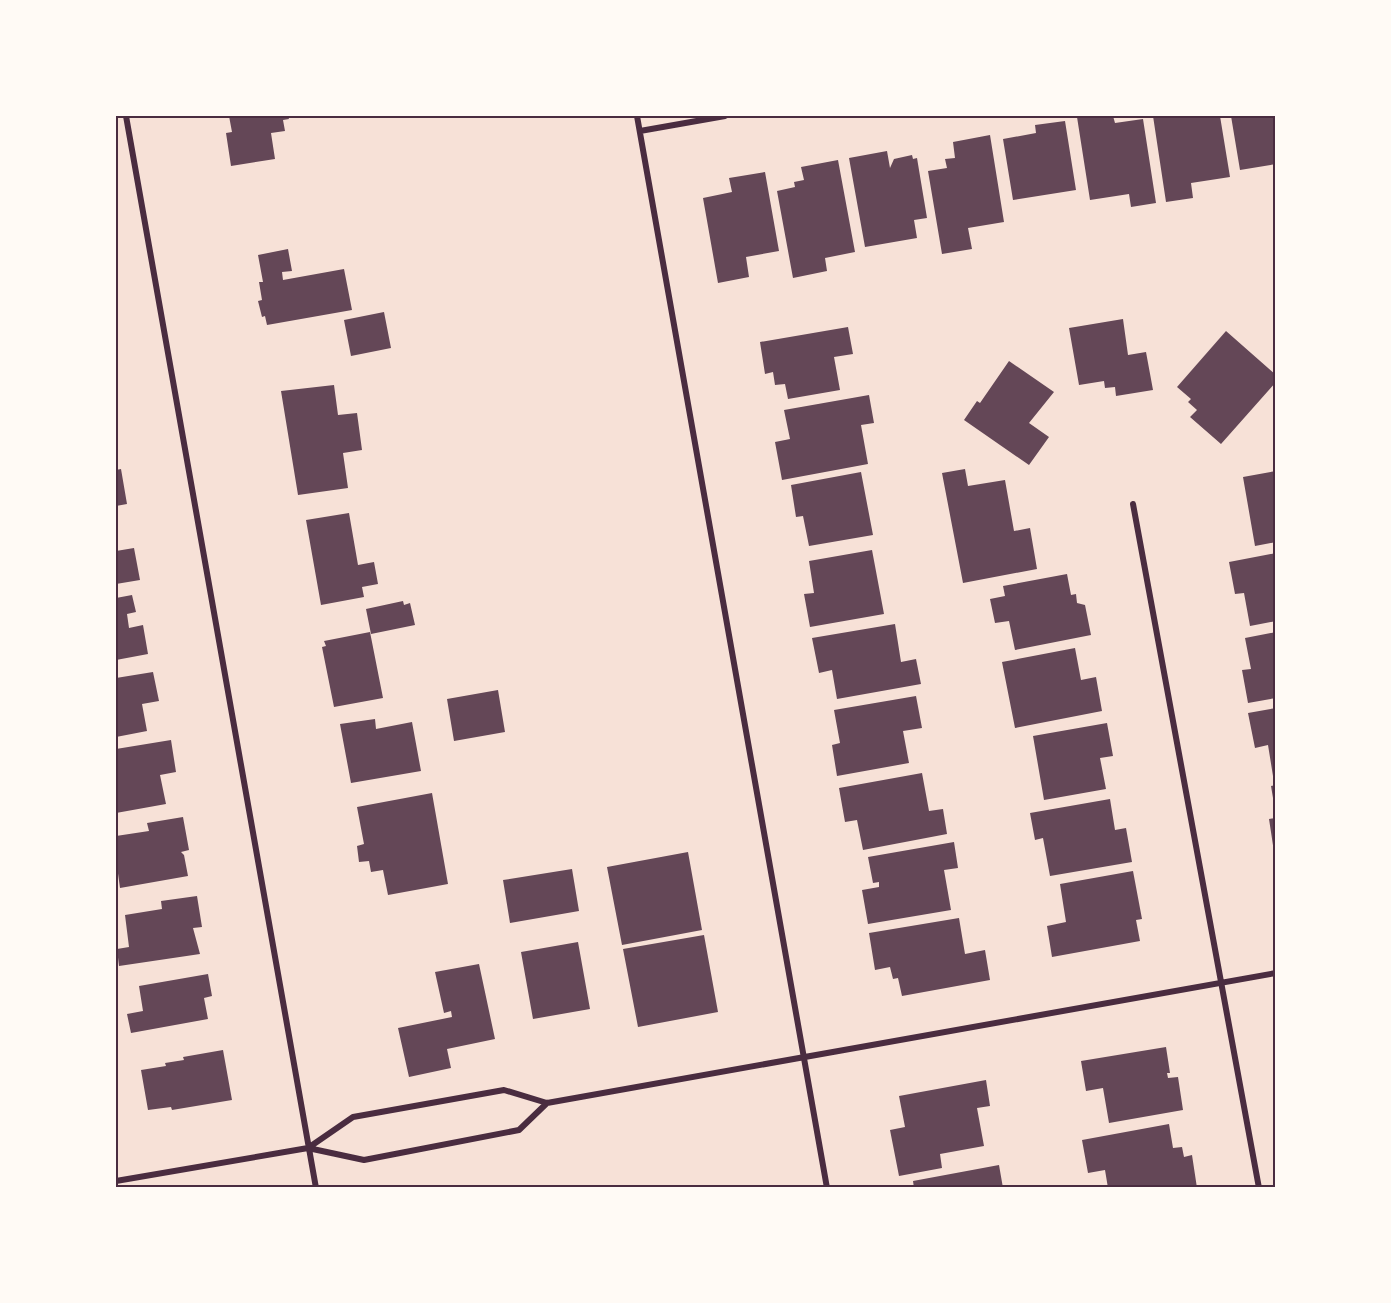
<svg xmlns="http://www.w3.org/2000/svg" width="1391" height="1303" viewBox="0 0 1391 1303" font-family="'Archivo Narrow',sans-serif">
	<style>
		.building { fill: #644757 }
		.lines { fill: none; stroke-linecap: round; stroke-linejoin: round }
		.minor { stroke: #4a2c40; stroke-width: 6 }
		.neatline { fill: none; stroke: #4a2c40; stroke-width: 2 }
	</style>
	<rect width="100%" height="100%" fill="#f7e1d7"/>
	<path class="building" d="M 229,116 L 288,116 L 289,119 L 283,120 L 285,131 L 271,133 L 275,159 L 231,166 L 226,133 L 232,132 Z
		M 1086,116 L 1113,116 L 1115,123 L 1143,119 L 1156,203 L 1131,207 L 1129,194 L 1090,200 L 1077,117 Z
		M 1153,116 L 1220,116 L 1230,177 L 1191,183 L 1193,198 L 1166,202 Z
		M 1231,116 L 1276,116 L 1276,164 L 1240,170 Z
		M 1065,121 L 1076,190 L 1013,200 L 1003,139 L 1036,133 L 1035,125 Z
		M 990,135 L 1004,222 L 968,228 L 972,249 L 942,254 L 928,171 L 947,168 L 945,159 L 955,158 L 953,142 Z
		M 887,151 L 890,168 L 894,159 L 912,155 L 913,159 L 917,158 L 927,218 L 914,220 L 917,238 L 865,247 L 849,158 Z
		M 838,160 L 855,252 L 825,258 L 827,271 L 793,278 L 777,191 L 795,187 L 794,182 L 804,180 L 801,167 Z
		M 765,172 L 779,251 L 746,257 L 749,277 L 718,283 L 703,198 L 732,192 L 729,178 Z
		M 288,249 L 292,271 L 282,272 L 283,280 L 344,269 L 352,310 L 267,325 L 265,316 L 262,317 L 258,301 L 262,300 L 259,282 L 263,282 L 258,255 Z
		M 384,312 L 391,348 L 351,356 L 344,320 Z
		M 1123,319 L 1128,355 L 1146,352 L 1153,390 L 1116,396 L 1115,387 L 1105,388 L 1104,381 L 1079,385 L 1069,328 Z
		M 848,327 L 853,354 L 834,357 L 840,390 L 788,399 L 785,384 L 775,385 L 773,372 L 765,374 L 760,342 Z
		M 1226,331 L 1276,375 L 1276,382 L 1221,444 L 1190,417 L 1197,410 L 1188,402 L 1191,399 L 1177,387 Z
		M 1009,361 L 1054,392 L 1029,423 L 1049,437 L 1029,465 L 964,420 L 977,401 L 980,403 Z
		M 334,385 L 338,415 L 357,413 L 362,450 L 343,453 L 348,488 L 298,495 L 281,391 Z
		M 869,395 L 874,423 L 861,425 L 868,464 L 782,480 L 775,442 L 790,439 L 784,410 Z
		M 121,469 L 127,504 L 116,506 L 116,470 Z
		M 965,469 L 968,486 L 1005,480 L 1014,531 L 1030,528 L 1037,569 L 963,583 L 942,473 Z
		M 1276,471 L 1276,542 L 1255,546 L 1243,477 Z
		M 861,472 L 873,535 L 809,546 L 803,516 L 796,517 L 791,485 Z
		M 349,513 L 358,565 L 374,562 L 378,584 L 362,587 L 364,597 L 321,605 L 306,520 Z
		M 134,548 L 140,580 L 116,584 L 116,551 Z
		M 872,550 L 884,614 L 810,627 L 804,594 L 814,593 L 809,561 Z
		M 1276,553 L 1276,621 L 1250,626 L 1244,593 L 1235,594 L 1229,562 Z
		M 1067,574 L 1071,595 L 1076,594 L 1077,603 L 1085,605 L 1091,635 L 1015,650 L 1009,621 L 995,623 L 990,599 L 1005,596 L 1003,586 Z
		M 132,595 L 136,612 L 127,614 L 129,628 L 143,625 L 148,654 L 116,660 L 116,598 Z
		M 403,601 L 404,605 L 410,603 L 415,625 L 371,634 L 366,609 Z
		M 895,624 L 901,662 L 916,659 L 921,684 L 837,699 L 832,670 L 819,673 L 812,638 Z
		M 370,632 L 383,698 L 334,707 L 322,647 L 326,646 L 324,641 Z
		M 1276,632 L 1276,698 L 1248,703 L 1242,670 L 1251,669 L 1245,638 Z
		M 1075,648 L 1081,680 L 1096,677 L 1102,711 L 1015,728 L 1002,662 Z
		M 153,672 L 159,701 L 142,704 L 147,731 L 116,737 L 116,678 Z
		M 498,690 L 505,732 L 454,741 L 447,699 Z
		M 916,696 L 922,728 L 903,731 L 909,763 L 837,776 L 832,745 L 840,743 L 834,710 Z
		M 1276,708 L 1276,776 L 1273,776 L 1268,745 L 1255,748 L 1248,713 Z
		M 375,719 L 376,729 L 412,722 L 421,771 L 351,783 L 340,724 Z
		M 1107,723 L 1113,756 L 1100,758 L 1106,789 L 1044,800 L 1033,736 Z
		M 171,740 L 176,772 L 160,775 L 166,804 L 116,813 L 116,749 Z
		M 922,773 L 929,811 L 943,809 L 947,834 L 863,850 L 857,820 L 845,822 L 839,788 Z
		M 1276,785 L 1276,804 L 1274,804 L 1271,786 Z
		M 432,793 L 448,884 L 388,895 L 383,870 L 371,872 L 369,861 L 359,862 L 357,846 L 364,844 L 357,807 Z
		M 1110,799 L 1115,830 L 1126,828 L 1132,862 L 1050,876 L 1043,838 L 1035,840 L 1030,813 Z
		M 183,817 L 189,850 L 181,852 L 184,855 L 188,876 L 120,888 L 116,859 L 116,836 L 149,831 L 147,823 Z
		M 1276,818 L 1276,852 L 1274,852 L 1269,819 Z
		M 954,842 L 958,868 L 944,870 L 951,910 L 868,924 L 862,890 L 879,887 L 879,882 L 873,883 L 868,857 Z
		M 688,852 L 702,930 L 622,945 L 607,867 Z
		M 572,869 L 579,911 L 510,923 L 503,880 Z
		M 1133,871 L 1142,919 L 1136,920 L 1140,941 L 1052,957 L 1047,926 L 1066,922 L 1060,884 Z
		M 197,896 L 202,927 L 193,928 L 200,954 L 119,966 L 117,949 L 129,947 L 125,915 L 162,909 L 161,901 Z
		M 959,918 L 965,954 L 985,950 L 990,980 L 902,996 L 898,978 L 893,979 L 890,967 L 875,970 L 869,933 Z
		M 704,935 L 718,1012 L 638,1027 L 623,949 Z
		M 578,942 L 590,1009 L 533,1019 L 521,952 Z
		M 479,964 L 495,1039 L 447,1049 L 451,1068 L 409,1077 L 398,1028 L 452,1017 L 451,1011 L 444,1013 L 435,972 Z
		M 208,974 L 212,996 L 204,998 L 208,1019 L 131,1033 L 127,1014 L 143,1011 L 139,986 Z
		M 1166,1047 L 1170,1073 L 1167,1073 L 1168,1078 L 1178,1077 L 1183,1110 L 1109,1123 L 1103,1088 L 1086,1091 L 1081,1061 Z
		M 223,1050 L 232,1100 L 172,1110 L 171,1107 L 148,1110 L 141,1070 L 166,1066 L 165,1063 L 184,1060 L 183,1057 Z
		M 986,1080 L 990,1106 L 977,1108 L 984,1146 L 940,1154 L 942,1168 L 899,1176 L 890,1130 L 905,1127 L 899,1096 Z
		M 1169,1124 L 1173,1148 L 1182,1147 L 1184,1157 L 1192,1155 L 1197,1188 L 1108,1188 L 1105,1170 L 1088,1173 L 1082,1140 Z
		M 999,1165 L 1003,1188 L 914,1188 L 913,1181 Z"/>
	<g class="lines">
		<path class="minor" d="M 126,116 L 316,1188
			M 637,116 L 827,1188
			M 640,131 L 725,116
			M 1133,504 L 1259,1188
			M 308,1148 L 353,1117 L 504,1090 L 547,1103 L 1276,973
			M 116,1181 L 308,1148 L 364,1160 L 519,1130 L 547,1103"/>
	</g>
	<rect width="1391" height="1303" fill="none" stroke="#fffaf5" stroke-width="234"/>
	<rect x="117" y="117" width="1157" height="1069" class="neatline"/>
</svg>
